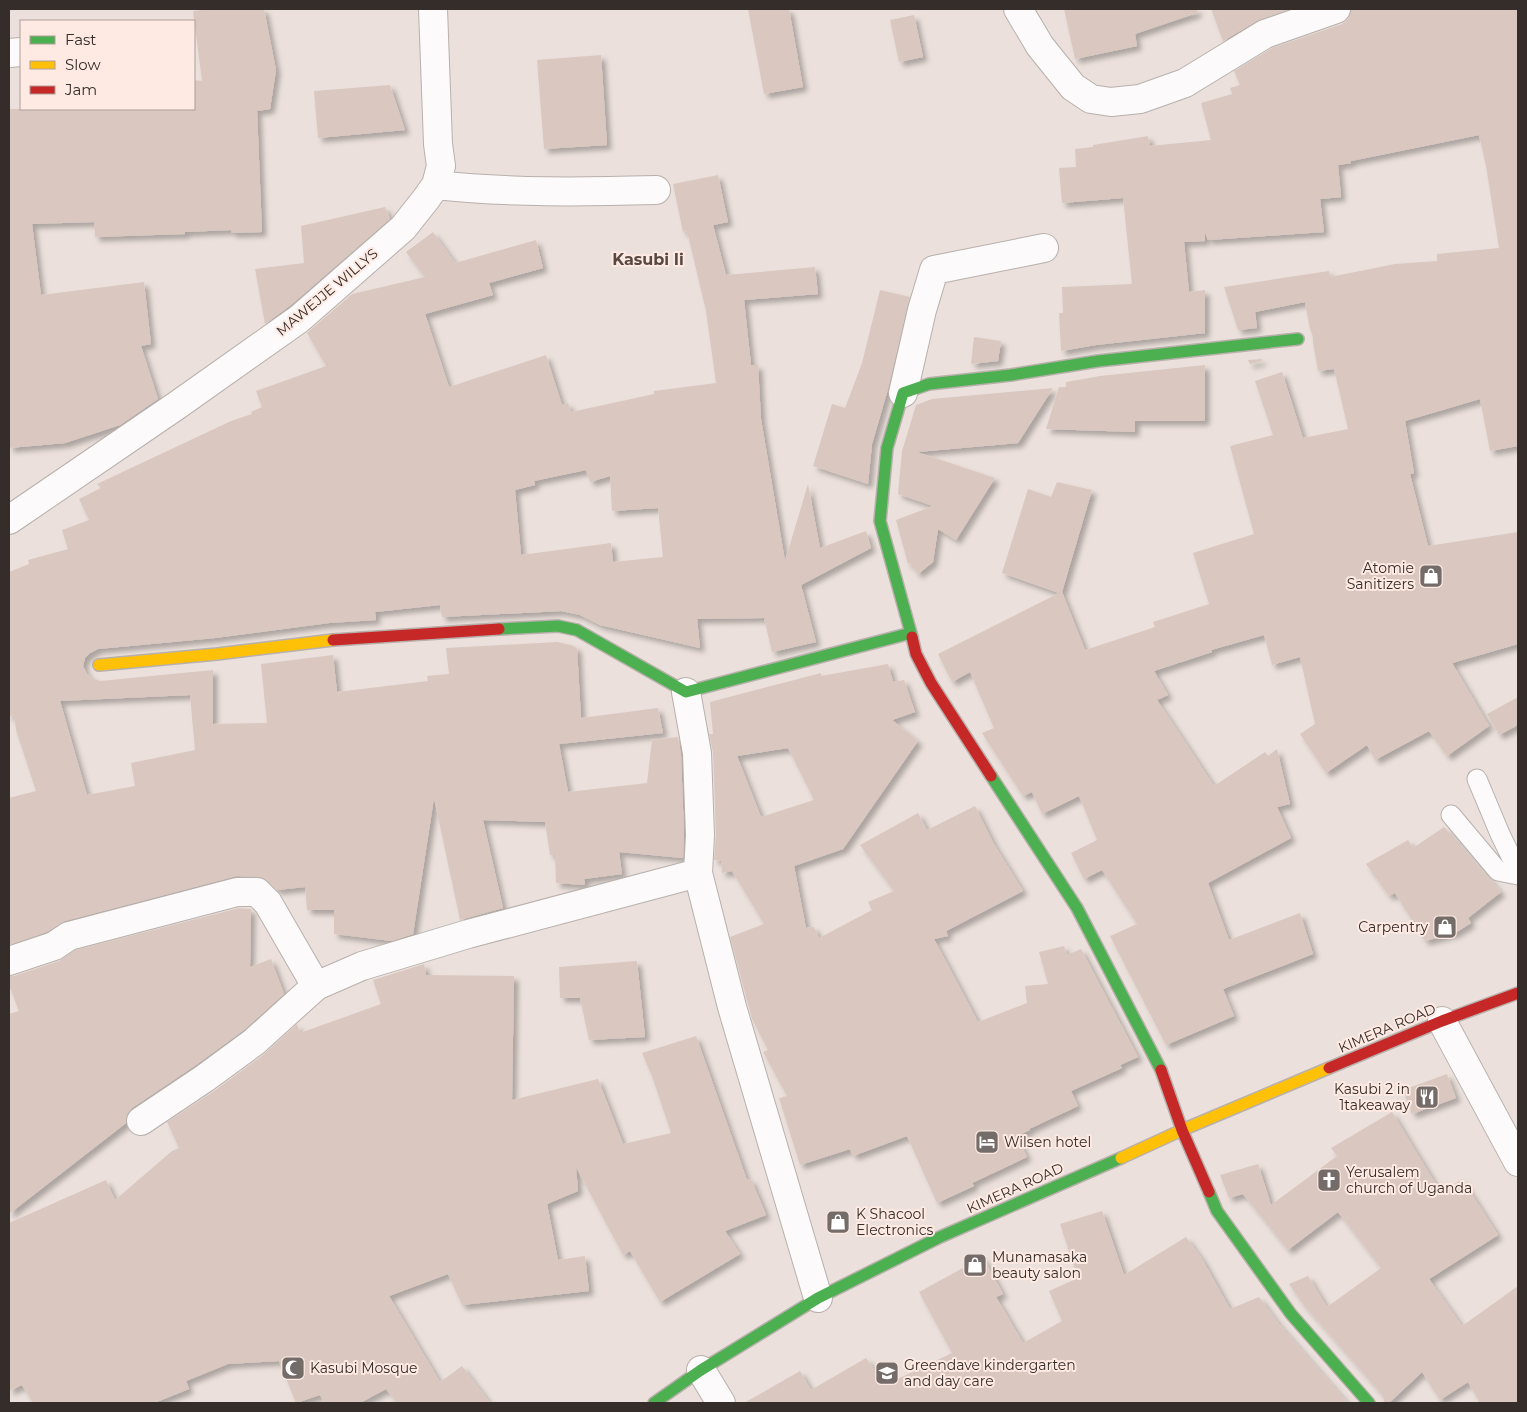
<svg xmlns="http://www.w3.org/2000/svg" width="1527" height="1412" viewBox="0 0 1527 1412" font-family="Montserrat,sans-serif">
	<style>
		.building { fill: #dac8c0; fill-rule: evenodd; filter: url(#shadow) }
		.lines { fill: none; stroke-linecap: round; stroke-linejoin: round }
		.lane-casing { stroke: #b8b0ac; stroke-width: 21 }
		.street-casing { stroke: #b8b0ac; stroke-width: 30 }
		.fast-casing { stroke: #b8b0ac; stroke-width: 14 }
		.slow-casing { stroke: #b8b0ac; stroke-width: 14 }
		.jam-casing { stroke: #b8b0ac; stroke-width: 14 }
		.lane { stroke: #fcfafa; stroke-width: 19 }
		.street { stroke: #fcfafa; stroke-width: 28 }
		.fast { stroke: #4caf50; stroke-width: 11 }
		.slow { stroke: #ffc107; stroke-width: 11 }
		.jam { stroke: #c62828; stroke-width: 11 }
		.labels { text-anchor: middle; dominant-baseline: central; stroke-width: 4; stroke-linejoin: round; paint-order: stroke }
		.street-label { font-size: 14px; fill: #342d2a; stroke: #feeae2 }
		.poi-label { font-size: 14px; fill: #342d2a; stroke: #feeae2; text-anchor: start }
		.quarter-label { font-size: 16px; font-weight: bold; fill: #584842; stroke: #feeae2 }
	</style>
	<defs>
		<filter id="shadow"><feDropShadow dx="4.5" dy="4.5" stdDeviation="2.5" flood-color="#0004"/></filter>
	</defs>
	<rect width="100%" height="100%" fill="#ebe0db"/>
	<path class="building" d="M 210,9 L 264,9 L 276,70 L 270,109 L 257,111 L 262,232 L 232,233 L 231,230 L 185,232 L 185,234 L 95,237 L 94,222 L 32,224 L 41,295 L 144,282 L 151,344 L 141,346 L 158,399 L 120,425 L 65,443 L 9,448 L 9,109 L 194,109 L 194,80 L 202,81 L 193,11 Z
		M 748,9 L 789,9 L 803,87 L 764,94 Z
		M 1064,9 L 1197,9 L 1197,13 L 1135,34 L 1137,46 L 1075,59 Z
		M 1211,9 L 1290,9 L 1257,21 L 1223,41 Z
		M 1351,9 L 1518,9 L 1518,446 L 1490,451 L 1480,399 L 1405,421 L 1414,473 L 1410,474 L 1428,546 L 1518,532 L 1518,644 L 1452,663 L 1489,726 L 1447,756 L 1429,731 L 1375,760 L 1367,745 L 1326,773 L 1300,734 L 1315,724 L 1300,657 L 1272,665 L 1264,635 L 1211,650 L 1212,652 L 1154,671 L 1168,695 L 1157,700 L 1214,786 L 1265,752 L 1268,756 L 1277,749 L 1290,804 L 1277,807 L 1291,838 L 1208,883 L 1229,940 L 1300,913 L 1313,954 L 1223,989 L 1234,1016 L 1166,1045 L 1110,936 L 1137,924 L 1102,870 L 1084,879 L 1071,853 L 1097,840 L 1079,796 L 1042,814 L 1032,792 L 1023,796 L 982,733 L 994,728 L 970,672 L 952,682 L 938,654 L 1059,593 L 1002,573 L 1028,489 L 1051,497 L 1057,482 L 1092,490 L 1062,592 L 1085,650 L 1155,627 L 1153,622 L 1209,604 L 1193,553 L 1254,534 L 1230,446 L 1273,435 L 1255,381 L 1282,372 L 1303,438 L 1348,429 L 1334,369 L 1318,371 L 1313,343 L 1313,337 L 1310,329 L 1305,302 L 1255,312 L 1257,328 L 1238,330 L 1224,287 L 1329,271 L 1330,277 L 1395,264 L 1437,261 L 1437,254 L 1499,248 L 1486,166 L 1479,135 L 1351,161 L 1351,163 L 1338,165 L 1341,197 L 1320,199 L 1324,232 L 1208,240 L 1205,232 L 1205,241 L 1184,242 L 1189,292 L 1205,290 L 1205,333 L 1096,345 L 1061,351 L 1059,313 L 1063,313 L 1062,287 L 1132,284 L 1123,198 L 1062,203 L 1059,168 L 1076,167 L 1075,149 L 1093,147 L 1093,145 L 1148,136 L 1150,146 L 1211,140 L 1201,103 L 1232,94 L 1230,88 L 1240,85 L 1234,71 L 1272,48 L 1342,24 L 1348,19 Z
		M 914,15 L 923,57 L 899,62 L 890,20 Z
		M 601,55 L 607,145 L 544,149 L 537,60 Z
		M 390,85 L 405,130 L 318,138 L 314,91 Z
		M 718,175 L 728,222 L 713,225 L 726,275 L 815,267 L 818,294 L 744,300 L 751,365 L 758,365 L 761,419 L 785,561 L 808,484 L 820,548 L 866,531 L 871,548 L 801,585 L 816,642 L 772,652 L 764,618 L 697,619 L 700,648 L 600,625 L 580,615 L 561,611 L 442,617 L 440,605 L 375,612 L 376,620 L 329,623 L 215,638 L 98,649 L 90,653 L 85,658 L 83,666 L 87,674 L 93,679 L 100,681 L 213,670 L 213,724 L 267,723 L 261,664 L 333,655 L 337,692 L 428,681 L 427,676 L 449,674 L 446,648 L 557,642 L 571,645 L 577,648 L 581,718 L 658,708 L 663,733 L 559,744 L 568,792 L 647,783 L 652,740 L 678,737 L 681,755 L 684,835 L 683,858 L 619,852 L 622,874 L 584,879 L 585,885 L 556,883 L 555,855 L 550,855 L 545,822 L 483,820 L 503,908 L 460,920 L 434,798 L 413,934 L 392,941 L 334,934 L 334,910 L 307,910 L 305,887 L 277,890 L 268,881 L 258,877 L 237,876 L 65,921 L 47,932 L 9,945 L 9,798 L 36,791 L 16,730 L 14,715 L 9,717 L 9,572 L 29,564 L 28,560 L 68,549 L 62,530 L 89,520 L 79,499 L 101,488 L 97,484 L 231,421 L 252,414 L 251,412 L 262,407 L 256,391 L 326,366 L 307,333 L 352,294 L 425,277 L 406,252 L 433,232 L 455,263 L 536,240 L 543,268 L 489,283 L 493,295 L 425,314 L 449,387 L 546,355 L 562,405 L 568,403 L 571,412 L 654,394 L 654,391 L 716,383 L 706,311 L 687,231 L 683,232 L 673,184 ZM 586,470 L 590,482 L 610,476 L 612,511 L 658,508 L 663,557 L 613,562 L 611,543 L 521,555 L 515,490 L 535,485 L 534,481 ZM 190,695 L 195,750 L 131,763 L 135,786 L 87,795 L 60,701 Z
		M 385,207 L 390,219 L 291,305 L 265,324 L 255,269 L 304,263 L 301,226 Z
		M 880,290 L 910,297 L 888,389 L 872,444 L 868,484 L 813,466 L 832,404 L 845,408 L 862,363 Z
		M 974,337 L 1001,341 L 998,361 L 971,364 Z
		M 1262,359 L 1262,361 L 1250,364 L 1248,360 Z
		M 1205,365 L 1205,421 L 1135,421 L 1135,432 L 1046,429 L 1059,387 L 1066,387 L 1066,382 L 1100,376 Z
		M 1053,388 L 1018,443 L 917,452 L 995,478 L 956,540 L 938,529 L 933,562 L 918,574 L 910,563 L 908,564 L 896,520 L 933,506 L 898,494 L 902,451 L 916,405 L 932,399 Z
		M 888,664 L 893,682 L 904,680 L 915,712 L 892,720 L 918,741 L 843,849 L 794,866 L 806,928 L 814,927 L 819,938 L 872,910 L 868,902 L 894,891 L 860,845 L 918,813 L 927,830 L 975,806 L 994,844 L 1023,891 L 946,931 L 948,936 L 934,939 L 978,1022 L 1027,1003 L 1025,986 L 1048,984 L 1039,952 L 1064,946 L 1067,955 L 1081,949 L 1138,1057 L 1120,1065 L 1122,1068 L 1071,1091 L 1078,1106 L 1029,1129 L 1030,1130 L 1017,1136 L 1027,1157 L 972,1183 L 974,1186 L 937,1203 L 907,1136 L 853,1156 L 850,1149 L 800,1165 L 779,1098 L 787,1096 L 763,1052 L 768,1050 L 752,1019 L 730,937 L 764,924 L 732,871 L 722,873 L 721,861 L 714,860 L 716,834 L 713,752 L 709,734 L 713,734 L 710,702 L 821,673 L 821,676 ZM 788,748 L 814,800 L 761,817 L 737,756 Z
		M 1518,697 L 1518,725 L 1499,735 L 1487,714 Z
		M 1444,827 L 1501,892 L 1468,918 L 1471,923 L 1455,933 L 1425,941 L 1395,893 L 1389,896 L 1366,864 L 1408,840 L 1413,848 Z
		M 239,908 L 251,909 L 250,967 L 271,959 L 284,994 L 244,1030 L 196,1065 L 132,1108 L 127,1115 L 126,1123 L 9,1214 L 9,1014 L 19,1011 L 9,985 L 9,976 L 14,976 L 59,961 L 75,950 Z
		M 637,961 L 645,1037 L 589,1040 L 580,998 L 560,998 L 559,967 Z
		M 424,964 L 426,975 L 514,976 L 512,1100 L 598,1079 L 623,1144 L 671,1133 L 652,1076 L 642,1053 L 696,1036 L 747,1180 L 751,1179 L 766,1215 L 725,1231 L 740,1254 L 660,1302 L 630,1251 L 623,1255 L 576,1167 L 578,1191 L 547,1204 L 558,1260 L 585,1256 L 589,1291 L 462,1305 L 448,1274 L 389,1296 L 440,1382 L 462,1366 L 490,1403 L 397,1403 L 386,1389 L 360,1403 L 324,1403 L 320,1395 L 296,1403 L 279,1361 L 228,1364 L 186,1381 L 189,1389 L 154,1403 L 33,1403 L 22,1385 L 9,1391 L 9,1223 L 106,1180 L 115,1200 L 172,1151 L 179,1148 L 167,1122 L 214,1091 L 263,1055 L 297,1024 L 300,1033 L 381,1004 L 373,980 Z
		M 1447,1074 L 1456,1098 L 1412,1114 L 1403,1090 Z
		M 1392,1112 L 1441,1193 L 1462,1179 L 1498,1235 L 1429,1279 L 1462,1326 L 1518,1286 L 1518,1403 L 1480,1403 L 1468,1382 L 1440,1400 L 1422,1372 L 1389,1403 L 1384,1403 L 1384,1399 L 1381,1393 L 1303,1304 L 1289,1284 L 1308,1276 L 1327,1307 L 1381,1268 L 1338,1212 L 1288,1250 L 1243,1194 L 1229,1198 L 1220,1175 L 1258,1164 L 1271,1205 L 1337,1156 L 1331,1148 Z
		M 1102,1211 L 1124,1275 L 1186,1237 L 1202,1259 L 1230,1309 L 1259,1297 L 1279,1324 L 1348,1403 L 744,1403 L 800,1371 L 811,1390 L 866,1358 L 885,1385 L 952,1353 L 919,1292 L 983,1257 L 1003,1294 L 996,1297 L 1023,1343 L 1062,1321 L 1049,1291 L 1078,1278 L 1060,1224 Z"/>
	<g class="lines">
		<g class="lane-casing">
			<path id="lane" d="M 1477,779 L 1500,834 L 1518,871
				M 1451,815 L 1498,871 L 1518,875"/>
		</g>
		<g class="street-casing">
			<path id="street" d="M 1018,9 L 1040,46 L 1073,87 L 1091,99 L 1111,102 L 1140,99 L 1185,83 L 1265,34 L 1336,9
				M 9,53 L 21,52
				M 436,185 C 509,193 583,192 656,190
				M 903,393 L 922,310 L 934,270 L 1044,248
				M 9,520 L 176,406 L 299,319 L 403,228 L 426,199 L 436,185 L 441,166 L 438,144 L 433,9
				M 686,692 L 697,753 L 700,835 L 698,873 L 732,1007 L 818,1298
				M 9,961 L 54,946 L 69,936 L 237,892 L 257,892 L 268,903 L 316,986
				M 1442,1021 L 1518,1162
				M 141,1121 L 205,1078 L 254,1042 L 316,986 L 362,966 L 468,934 L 698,873
				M 701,1370 L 721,1403"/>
		</g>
		<g class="fast-casing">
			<path id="fast" d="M 499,629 L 558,626 L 577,630 L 686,692 L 911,633
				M 912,637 L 880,521 L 887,448 L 903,393 L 929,384 L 1011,375 L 1098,361 L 1298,339
				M 991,776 L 1077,908 L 1161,1070
				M 1209,1192 L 1217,1211 L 1291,1314 L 1369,1403
				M 654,1403 L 701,1370 L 818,1298 L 940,1237 L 1121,1158"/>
		</g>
		<g class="slow-casing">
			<path id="slow" d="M 99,665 L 217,654 L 333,640
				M 1121,1158 L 1182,1130 L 1329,1068"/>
		</g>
		<g class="jam-casing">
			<path id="jam" d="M 912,637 L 916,654 L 931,683 L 991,776
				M 333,640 L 499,629
				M 1329,1068 L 1442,1021 L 1518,993
				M 1161,1070 L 1182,1130 L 1209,1192"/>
		</g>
		<use href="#lane" class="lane"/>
		<use href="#street" class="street"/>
		<use href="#fast" class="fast"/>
		<use href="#slow" class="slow"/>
		<use href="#jam" class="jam"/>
	</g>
	<defs>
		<g id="shop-square" transform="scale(1.25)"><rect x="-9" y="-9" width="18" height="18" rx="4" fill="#746c68" stroke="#feeae2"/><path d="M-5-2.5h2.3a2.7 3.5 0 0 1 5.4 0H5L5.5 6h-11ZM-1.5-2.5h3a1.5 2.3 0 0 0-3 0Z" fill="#fff"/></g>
		<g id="restaurant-square" transform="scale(1.25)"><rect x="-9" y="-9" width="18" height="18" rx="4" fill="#746c68" stroke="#feeae2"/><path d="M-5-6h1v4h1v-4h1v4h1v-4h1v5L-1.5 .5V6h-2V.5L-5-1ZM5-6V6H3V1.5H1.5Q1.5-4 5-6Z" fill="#fff"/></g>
		<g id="hotel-square" transform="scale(1.25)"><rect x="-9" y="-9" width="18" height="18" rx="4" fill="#746c68" stroke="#feeae2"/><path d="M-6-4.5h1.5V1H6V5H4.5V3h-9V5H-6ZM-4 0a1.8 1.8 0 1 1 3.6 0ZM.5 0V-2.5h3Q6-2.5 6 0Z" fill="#fff"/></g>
		<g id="church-square" transform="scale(1.25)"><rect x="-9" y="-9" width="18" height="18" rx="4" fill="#746c68" stroke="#feeae2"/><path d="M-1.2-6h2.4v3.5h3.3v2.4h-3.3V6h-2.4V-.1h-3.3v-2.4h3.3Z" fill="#fff"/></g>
		<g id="mosque-square" transform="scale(1.25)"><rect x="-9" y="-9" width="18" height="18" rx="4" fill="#746c68" stroke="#feeae2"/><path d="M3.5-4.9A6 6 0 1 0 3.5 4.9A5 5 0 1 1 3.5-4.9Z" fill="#fff"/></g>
		<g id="school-square" transform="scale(1.25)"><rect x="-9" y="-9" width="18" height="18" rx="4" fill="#746c68" stroke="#feeae2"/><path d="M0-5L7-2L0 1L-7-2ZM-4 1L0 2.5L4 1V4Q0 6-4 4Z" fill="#fff"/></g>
	</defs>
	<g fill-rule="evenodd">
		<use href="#shop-square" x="1431" y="576"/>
		<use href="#shop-square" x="1445" y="927"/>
		<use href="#restaurant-square" x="1427" y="1097"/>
		<use href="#hotel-square" x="987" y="1142"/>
		<use href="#church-square" x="1329" y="1180"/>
		<use href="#shop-square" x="838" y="1222"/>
		<use href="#shop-square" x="975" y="1265"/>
		<use href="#mosque-square" x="293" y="1368"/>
		<use href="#school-square" x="887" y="1373"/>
	</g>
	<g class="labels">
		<g class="street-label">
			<text transform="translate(327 292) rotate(-40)">MAWEJJE WILLYS</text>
			<text transform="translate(1387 1028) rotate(-23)">KIMERA ROAD</text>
			<text transform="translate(1015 1188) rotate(-24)">KIMERA ROAD</text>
		</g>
		<g class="poi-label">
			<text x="1414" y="568" text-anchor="end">Atomie<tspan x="1414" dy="16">Sanitizers</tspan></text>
			<text x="1428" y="927" text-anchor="end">Carpentry</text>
			<text x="1410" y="1089" text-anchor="end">Kasubi 2 in<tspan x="1410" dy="16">1takeaway</tspan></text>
			<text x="1004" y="1142">Wilsen hotel</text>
			<text x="1346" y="1172">Yerusalem<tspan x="1346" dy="16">church of Uganda</tspan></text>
			<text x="856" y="1214">K Shacool<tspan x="856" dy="16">Electronics</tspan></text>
			<text x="992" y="1257">Munamasaka<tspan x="992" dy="16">beauty salon</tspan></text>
			<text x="904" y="1365">Greendave kindergarten<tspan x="904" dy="16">and day care</tspan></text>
			<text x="310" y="1368">Kasubi Mosque</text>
		</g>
		<g class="quarter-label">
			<text x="648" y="259">Kasubi Ii</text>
		</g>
	</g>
	<rect width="1527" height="1412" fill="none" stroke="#342d2a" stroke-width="20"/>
	<rect x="20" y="20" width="175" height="90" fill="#feeae2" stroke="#ad9e98"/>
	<rect x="30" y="36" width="25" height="8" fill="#4caf50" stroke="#ad9e98"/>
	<text x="65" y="45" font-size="15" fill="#342d2a">Fast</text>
	<rect x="30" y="61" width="25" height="8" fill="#ffc107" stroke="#ad9e98"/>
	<text x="65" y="70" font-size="15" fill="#342d2a">Slow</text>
	<rect x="30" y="86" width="25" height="8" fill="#c62828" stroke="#ad9e98"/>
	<text x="65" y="95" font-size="15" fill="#342d2a">Jam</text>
</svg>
